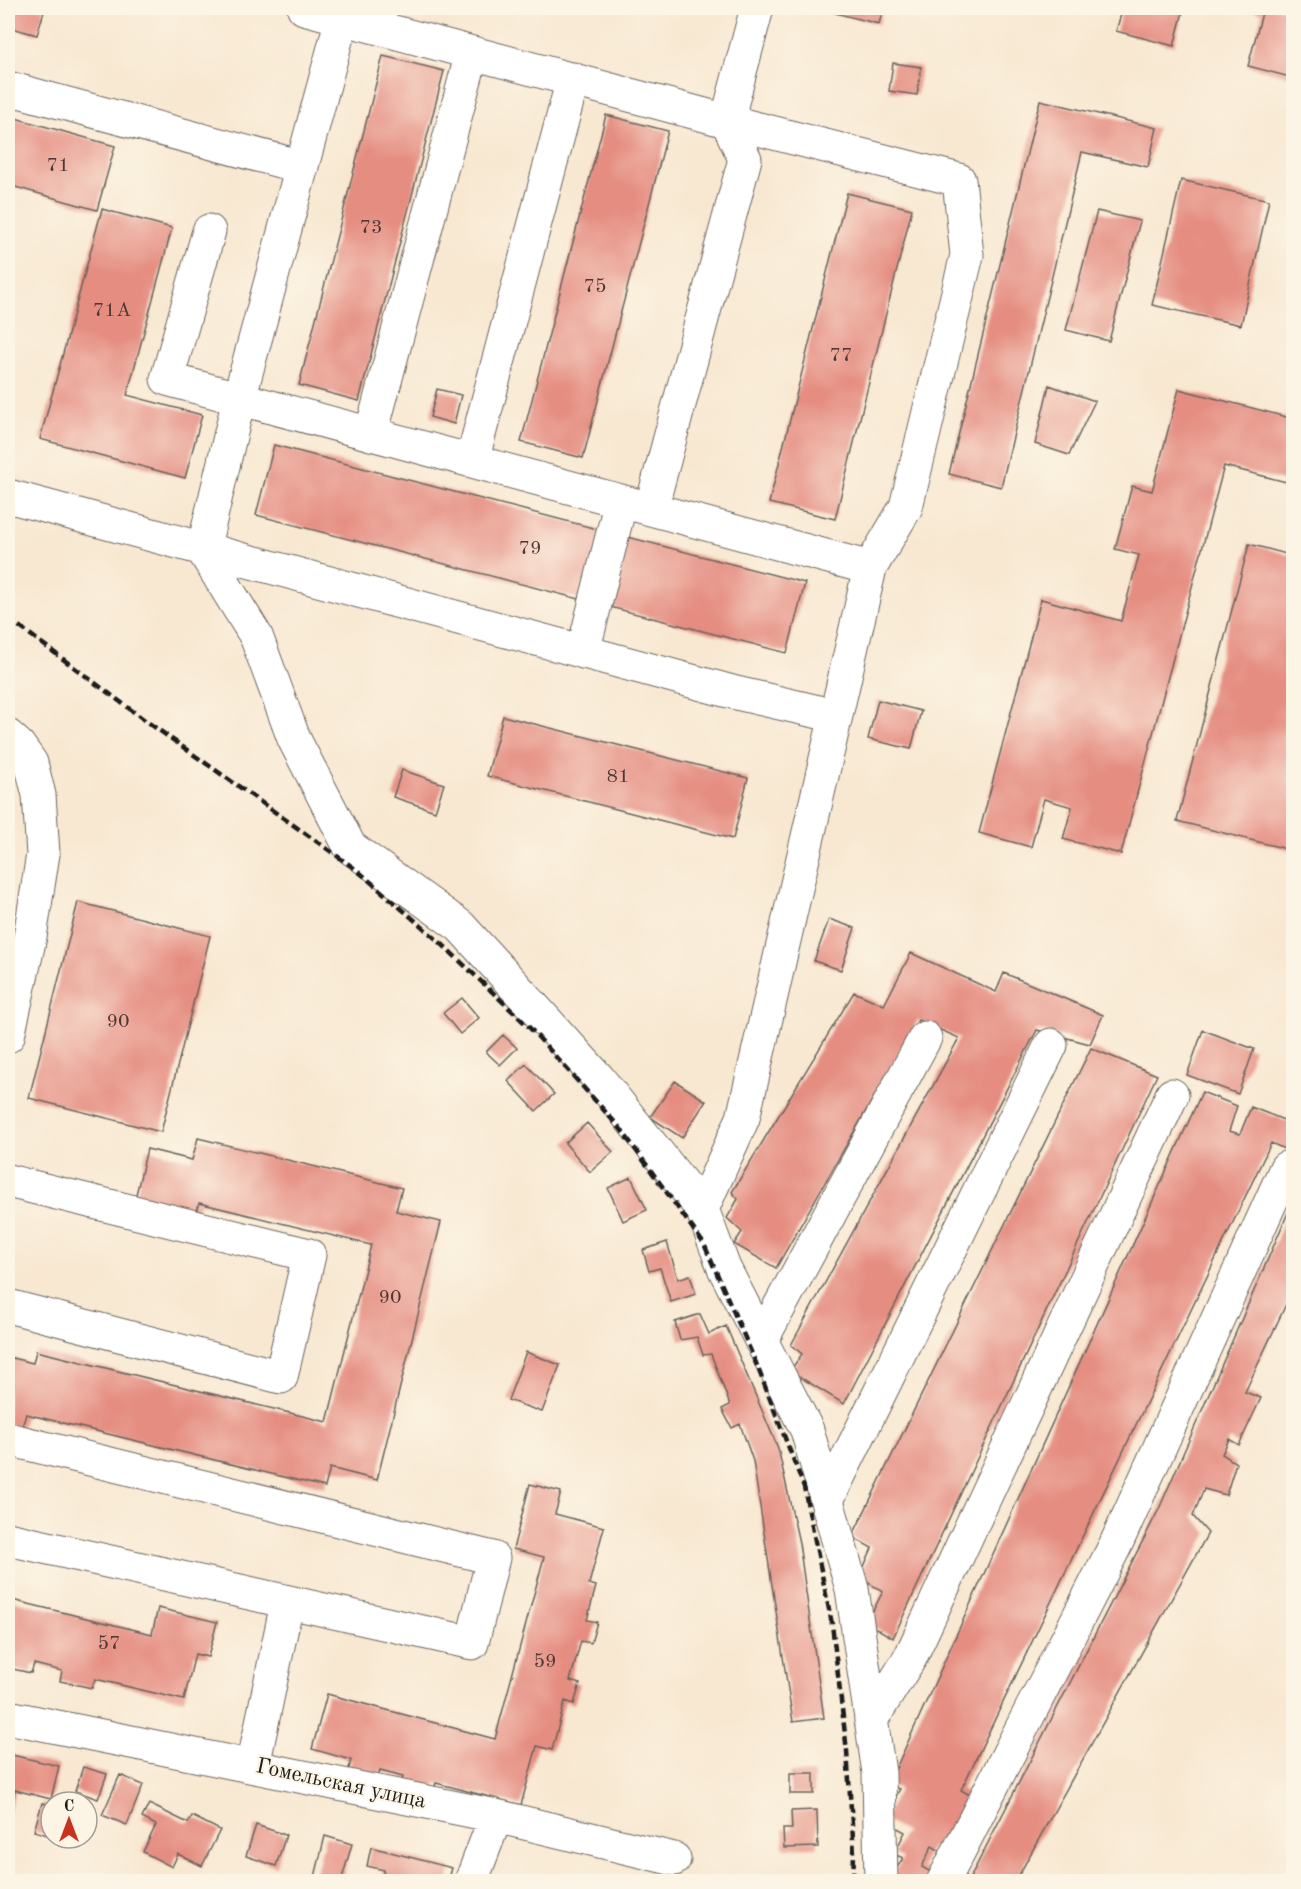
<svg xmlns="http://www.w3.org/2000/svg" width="1301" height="1889" viewBox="0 0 1301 1889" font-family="'Old Standard TT',serif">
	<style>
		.building { fill: #e58d81 }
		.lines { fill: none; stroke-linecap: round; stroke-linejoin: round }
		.minor-casing { stroke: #69635c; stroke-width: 35 }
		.minor { stroke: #fff; stroke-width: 33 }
		.rail { stroke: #1c1c1c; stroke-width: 4.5; stroke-dasharray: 9 4.5; stroke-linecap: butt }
		.labels { text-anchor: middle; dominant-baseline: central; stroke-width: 4.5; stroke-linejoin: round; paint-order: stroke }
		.number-label { font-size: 20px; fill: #4e3835 }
		.street-label { font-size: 22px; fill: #1c1c1c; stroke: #fcf5e5 }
	</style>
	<rect width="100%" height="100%" fill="#fcf5e5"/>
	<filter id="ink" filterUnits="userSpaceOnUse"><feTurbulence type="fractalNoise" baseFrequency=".0167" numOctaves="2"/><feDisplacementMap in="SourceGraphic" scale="12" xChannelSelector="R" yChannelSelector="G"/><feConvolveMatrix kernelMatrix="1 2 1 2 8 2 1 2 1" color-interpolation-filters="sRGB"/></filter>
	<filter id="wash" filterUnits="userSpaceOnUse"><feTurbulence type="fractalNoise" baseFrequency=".008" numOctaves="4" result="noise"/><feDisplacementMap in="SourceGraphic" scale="24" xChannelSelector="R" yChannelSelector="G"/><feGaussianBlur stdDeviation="1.35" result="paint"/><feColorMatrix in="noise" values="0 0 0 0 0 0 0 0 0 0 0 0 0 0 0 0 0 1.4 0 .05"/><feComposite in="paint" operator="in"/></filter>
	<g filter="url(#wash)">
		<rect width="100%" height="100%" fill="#f8e8d2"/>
		<g id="blocks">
			<path class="building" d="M 8,8 L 45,8 L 37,35 L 8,27 Z
				M 836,8 L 883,8 L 879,24 L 835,13 Z
				M 1123,8 L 1184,8 L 1174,46 L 1116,31 Z
				M 1243,8 L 1294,8 L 1294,78 L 1248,66 L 1262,13 Z
				M 383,56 L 444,71 L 359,401 L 299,385 Z
				M 893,63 L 921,67 L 917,95 L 889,91 Z
				M 1040,100 L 1157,128 L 1148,167 L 1082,152 L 1001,487 L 949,474 Z
				M 606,115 L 668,131 L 583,458 L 521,442 Z
				M 8,116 L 115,146 L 97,210 L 8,185 Z
				M 1181,180 L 1269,200 L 1241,325 L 1152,305 Z
				M 847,193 L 912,209 L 835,519 L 769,503 Z
				M 102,209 L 172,228 L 127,395 L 202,415 L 185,478 L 40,439 Z
				M 1097,211 L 1140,221 L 1109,341 L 1066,330 Z
				M 1049,385 L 1095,401 L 1069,455 L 1035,444 Z
				M 437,389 L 461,395 L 454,424 L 430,417 Z
				M 1179,389 L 1294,419 L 1294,484 L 1224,466 L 1121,854 L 1063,839 L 1072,807 L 1044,799 L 1031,847 L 979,833 L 1041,599 L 1121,621 L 1139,555 L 1115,549 L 1132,486 L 1152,491 Z
				M 274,445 L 805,583 L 787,653 L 256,515 Z
				M 1249,544 L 1294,556 L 1294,851 L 1177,821 Z
				M 878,700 L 921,711 L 911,749 L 868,739 Z
				M 503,716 L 748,778 L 733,839 L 487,776 Z
				M 402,770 L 444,784 L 435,811 L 393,797 Z
				M 78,902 L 210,936 L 161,1132 L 29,1098 Z
				M 829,919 L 855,928 L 841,970 L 814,961 Z
				M 911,953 L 996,992 L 1004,973 L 1103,1015 L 1090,1044 L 1037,1030 L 844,1404 L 790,1371 L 802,1354 L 791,1345 L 959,1038 L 918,1020 L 776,1268 L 734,1244 L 742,1232 L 727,1218 L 738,1199 L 732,1192 L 854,992 L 884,1005 Z
				M 462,998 L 479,1018 L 460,1034 L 443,1013 Z
				M 1203,1030 L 1254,1049 L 1238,1094 L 1187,1075 Z
				M 503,1035 L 517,1048 L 500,1065 L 486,1052 Z
				M 1091,1048 L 1157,1075 L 893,1638 L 867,1623 L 883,1591 L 859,1578 L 872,1548 L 852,1537 Z
				M 526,1064 L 554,1094 L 536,1111 L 508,1081 Z
				M 675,1081 L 706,1101 L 682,1138 L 650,1117 Z
				M 1202,1092 L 1237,1106 L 1229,1131 L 1240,1134 L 1251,1107 L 1294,1124 L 1294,1153 L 1271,1143 L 961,1790 L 975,1798 L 945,1854 L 932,1846 L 922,1867 L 931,1872 L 925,1882 L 888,1882 L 903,1858 L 894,1854 L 905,1832 L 883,1820 L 900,1789 L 888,1786 Z
				M 587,1123 L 613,1152 L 590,1172 L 565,1143 Z
				M 198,1138 L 402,1188 L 396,1211 L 441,1222 L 377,1480 L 330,1468 L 325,1487 L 26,1414 L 22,1427 L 8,1424 L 8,1357 L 33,1363 L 36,1351 L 327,1422 L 371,1245 L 199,1203 L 195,1222 L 133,1207 L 147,1149 L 192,1160 Z
				M 631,1177 L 647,1210 L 623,1221 L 608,1188 Z
				M 1294,1199 L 1294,1287 L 1245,1392 L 1261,1398 L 1239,1445 L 1229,1439 L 1222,1454 L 1236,1463 L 1226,1495 L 1204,1489 L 1193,1516 L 1208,1533 L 1015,1882 L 968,1882 L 1159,1509 Z
				M 667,1242 L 678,1279 L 690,1275 L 696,1294 L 671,1302 L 660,1268 L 649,1271 L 643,1250 Z
				M 700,1314 L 709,1334 L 726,1326 L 778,1448 L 799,1543 L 824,1718 L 793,1722 L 753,1461 L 740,1424 L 732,1428 L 722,1409 L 730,1405 L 711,1354 L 703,1355 L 697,1337 L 680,1340 L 675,1322 Z
				M 526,1352 L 560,1365 L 542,1412 L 508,1400 Z
				M 530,1484 L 561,1492 L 555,1514 L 604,1527 L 589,1584 L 596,1586 L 587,1620 L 597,1622 L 591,1643 L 581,1641 L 570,1681 L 580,1684 L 574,1704 L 565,1701 L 552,1750 L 537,1746 L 521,1805 L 436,1783 L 433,1793 L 401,1785 L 403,1777 L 380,1771 L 377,1781 L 348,1773 L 351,1760 L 312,1749 L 327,1694 L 495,1739 L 544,1557 L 513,1549 Z
				M 8,1599 L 152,1634 L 158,1608 L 217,1622 L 208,1657 L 195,1654 L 184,1700 L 95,1679 L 92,1688 L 60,1681 L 62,1671 L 34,1664 L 31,1673 L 8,1668 Z
				M 8,1754 L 59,1766 L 51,1799 L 15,1790 L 8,1816 Z
				M 83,1767 L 107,1774 L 98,1799 L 75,1791 Z
				M 790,1773 L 814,1773 L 814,1794 L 790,1794 Z
				M 120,1775 L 143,1785 L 127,1825 L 102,1815 Z
				M 42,1803 L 51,1805 L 51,1836 L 34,1831 Z
				M 149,1804 L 188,1823 L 192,1816 L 220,1830 L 202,1866 L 178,1854 L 172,1867 L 143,1852 L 156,1825 L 142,1818 Z
				M 817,1810 L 818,1847 L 784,1848 L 783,1829 L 792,1829 L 791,1811 Z
				M 256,1825 L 286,1835 L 276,1866 L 246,1856 Z
				M 325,1836 L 352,1844 L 341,1882 L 314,1881 Z
				M 371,1847 L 452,1868 L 448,1882 L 381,1882 L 384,1870 L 367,1866 Z"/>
		</g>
	</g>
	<g filter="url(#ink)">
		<use href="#blocks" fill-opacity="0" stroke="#69635c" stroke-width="1.5"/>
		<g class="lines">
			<g class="minor-casing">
				<path id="minor" d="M 304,8 L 727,121 L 757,8
					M 342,18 L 239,399 L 203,550 L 256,636 L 294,739 L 350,847 L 460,926 L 599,1079 L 702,1209 L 724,1268 L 807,1430 L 852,1589 L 879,1773 L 881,1882
					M 8,88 L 302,167
					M 209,231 L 167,379 L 870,568
					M 371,434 L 472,53
					M 472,461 L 573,79
					M 8,496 L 732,692 L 836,716
					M 651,509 L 745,159 L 727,121 L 959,180 L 967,255 L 906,507 L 870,568 L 743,1118 L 702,1209
					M 583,652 L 621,501
					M 8,736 L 19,746 L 31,763 L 39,795 L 43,854 L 30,937 L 8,1036
					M 8,1181 L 309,1255 L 281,1377 L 8,1306
					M 761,1341 L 925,1038
					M 8,1439 L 493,1558 L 472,1643 L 8,1539
					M 827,1500 L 1051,1045
					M 8,1717 L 496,1816 L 674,1859
					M 871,1720 L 910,1658 L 1172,1095
					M 253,1766 L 287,1603
					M 471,1882 L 496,1816
					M 943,1882 L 1115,1546 L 1286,1168"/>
			</g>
			<use href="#minor" class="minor"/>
			<path class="rail" d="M 8,618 L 146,721 L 357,870 L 442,944 L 529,1027 L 620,1128 L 704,1244 L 756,1363 L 804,1487 L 832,1624 L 847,1751 L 854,1853 L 853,1882"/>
		</g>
	</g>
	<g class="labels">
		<g class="number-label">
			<text x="58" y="166">71</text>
			<text x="371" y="228">73</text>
			<text x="595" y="287">75</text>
			<text x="112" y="311">71А</text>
			<text x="841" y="356">77</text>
			<text x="530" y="549">79</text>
			<text x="618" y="777">81</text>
			<text x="118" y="1022">90</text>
			<text x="390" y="1298">90</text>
			<text x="109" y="1644">57</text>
			<text x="545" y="1662">59</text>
		</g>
		<g class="street-label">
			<text transform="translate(341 1784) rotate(12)">Гомельская улица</text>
		</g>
	</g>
	<rect width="1301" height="1889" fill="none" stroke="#fcf5e5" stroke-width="30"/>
	<g transform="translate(69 1820)"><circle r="28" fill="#fcf5e5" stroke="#a29e95" stroke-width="1.5"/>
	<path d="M0-4.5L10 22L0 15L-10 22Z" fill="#c8321e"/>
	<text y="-9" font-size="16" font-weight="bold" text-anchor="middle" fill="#1c1c1c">С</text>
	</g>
</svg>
